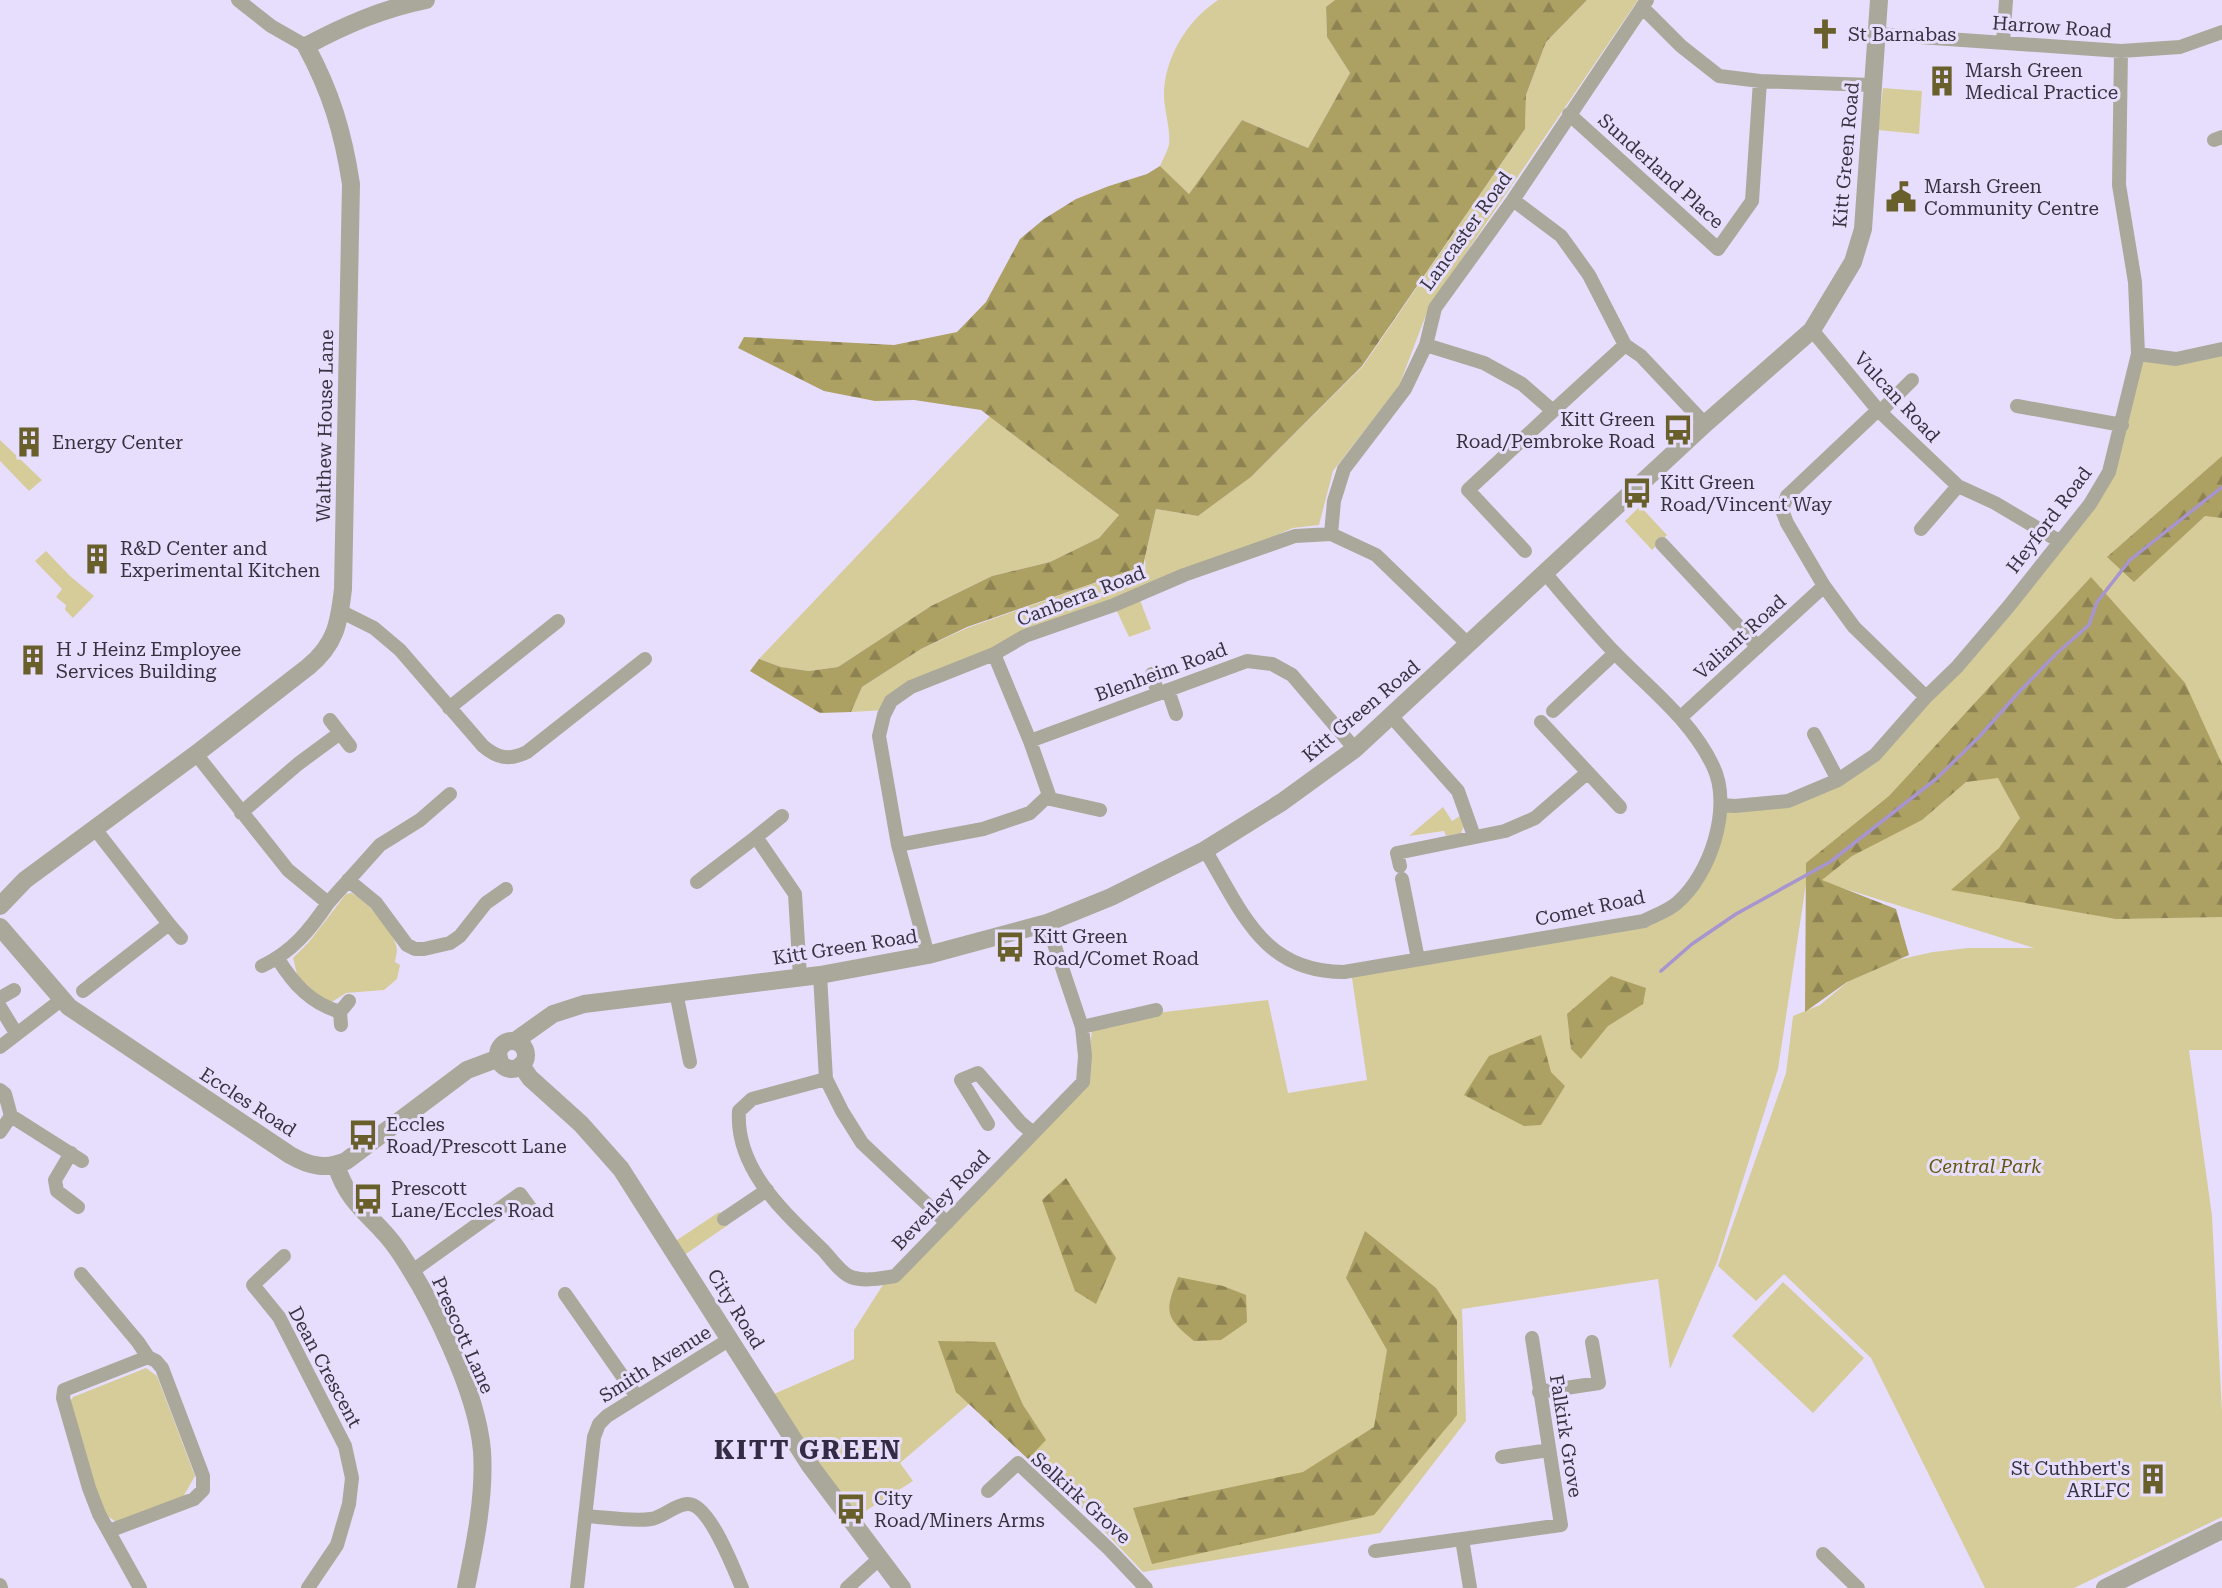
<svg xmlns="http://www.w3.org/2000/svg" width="2222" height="1588" viewBox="0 0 2222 1588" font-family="'Roboto Serif',serif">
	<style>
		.green { fill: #d6cc99 }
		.forest { fill: url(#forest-firs) }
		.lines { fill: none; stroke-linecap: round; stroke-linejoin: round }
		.stream { stroke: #a695ce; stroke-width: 3.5 }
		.minor { stroke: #aaa89a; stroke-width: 14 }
		.tertiary { stroke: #aaa89a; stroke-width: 18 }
		.labels { text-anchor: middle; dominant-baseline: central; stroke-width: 6; stroke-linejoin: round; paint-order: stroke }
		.street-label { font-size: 19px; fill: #36333f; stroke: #e7defe }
		.poi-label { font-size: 19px; fill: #36333f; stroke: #e7defe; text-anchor: start }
		.park-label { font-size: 19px; font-style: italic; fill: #635709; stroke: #e7defe }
		.district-label { font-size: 26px; font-weight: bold; letter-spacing: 2px; fill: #342c45; stroke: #e7defe }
	</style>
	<defs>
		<pattern id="forest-firs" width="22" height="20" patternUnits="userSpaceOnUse" patternTransform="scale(1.75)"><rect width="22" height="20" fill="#aca062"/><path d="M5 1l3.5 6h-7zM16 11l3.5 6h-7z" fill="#8d8352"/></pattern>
	</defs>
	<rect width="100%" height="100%" fill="#e7defe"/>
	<path class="green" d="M 1218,0 L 1335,0 L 1326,8 L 1327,37 L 1350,73 L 1308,148 L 1242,120 L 1189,194 L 1160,166 C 1163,159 1167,152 1169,145 C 1171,128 1163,108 1164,91 C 1166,55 1188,20 1218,0 Z
		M 1587,0 L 1638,0 L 1429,307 L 1399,386 L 1333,471 L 1319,525 L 1293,528 L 1138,595 L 1151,629 L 1129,637 L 1114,605 L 919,684 L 886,710 L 851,712 L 862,687 L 921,649 L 967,628 L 1143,566 L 1146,580 L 1145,558 L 1156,509 L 1198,516 L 1251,477 L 1363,366 L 1525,129 L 1526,95 L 1546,42 Z
		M 1883,88 L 1922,91 L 1919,134 L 1878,130 Z
		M 2222,349 L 2222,1050 L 2189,1050 L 2212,1216 L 2222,1412 L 2222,1517 L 2074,1588 L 1985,1588 L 1871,1358 L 1784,1274 L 1756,1301 L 1718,1266 L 1786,1073 L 1793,1016 L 1820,1005 L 1851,979 L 1888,962 L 1933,952 L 1968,948 L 2034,948 L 1807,877 L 1778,1069 L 1717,1262 L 1670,1369 L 1658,1279 L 1462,1309 L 1466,1421 L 1380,1533 L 1143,1572 L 977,1397 L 900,1463 L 913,1481 L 856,1517 L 767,1397 L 854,1359 L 854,1330 L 888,1277 L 1033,1133 L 1084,1091 L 1092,1030 L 1164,1012 L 1268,1000 L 1288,1093 L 1367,1080 L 1351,971 L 1644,921 L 1697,882 L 1722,805 L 1788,801 L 1875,755 L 1926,697 L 2109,472 L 2138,354 L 2176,359 Z
		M 990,416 L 1119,515 L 1099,538 L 1050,562 L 992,576 L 931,606 L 838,667 L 809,671 L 781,667 L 759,659 Z
		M 0,440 L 42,480 L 29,491 L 0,461 Z
		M 1640,506 L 1667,535 L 1652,550 L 1625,521 Z
		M 46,551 L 70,576 L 94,596 L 73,618 L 65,610 L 66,605 L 56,597 L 62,589 L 35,561 Z
		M 1443,807 L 1452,821 L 1460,816 L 1464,826 L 1461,833 L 1446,836 L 1444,831 L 1409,836 Z
		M 351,893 C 365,899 392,929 396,945 C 398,951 396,956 395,962 L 400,965 L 397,979 L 384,990 L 346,993 L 330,1003 L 325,1001 L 295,976 L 297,974 L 293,958 L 309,942 L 346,894 Z
		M 719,1212 L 728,1225 L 680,1258 L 671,1244 Z
		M 1783,1282 L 1864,1358 L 1813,1413 L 1732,1336 Z
		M 146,1368 L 157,1376 L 195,1476 L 183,1497 L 116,1522 L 102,1512 L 67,1406 L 73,1397 Z"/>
	<path class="forest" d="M 1335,0 L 1587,0 L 1546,42 L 1526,95 L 1525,129 L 1362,366 L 1251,477 L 1198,516 L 1156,509 L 1143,566 L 967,627 L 921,649 L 862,687 L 851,712 L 820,713 L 750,671 L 759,659 L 781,667 L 809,671 L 838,667 L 931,606 L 992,576 L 1050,562 L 1099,538 L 1119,515 L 981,410 L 914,400 L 875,401 L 824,391 L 738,348 L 744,337 L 894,345 L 957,332 L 986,302 L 1020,239 L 1044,219 L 1076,199 L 1109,186 L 1147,174 L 1160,166 L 1189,194 L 1242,120 L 1308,148 L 1350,73 L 1327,37 L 1326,7 Z
		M 2222,456 L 2222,518 L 2205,516 L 2134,582 L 2107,557 Z
		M 2091,577 L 2185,683 L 2222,764 L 2222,917 L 2116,919 L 1951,890 L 1999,848 L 2020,818 L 1998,778 L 1966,782 L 1922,820 L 1852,856 L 1822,880 L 1896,909 L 1909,955 L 1847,982 L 1805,1012 L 1806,863 L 1889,796 Z
		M 1611,976 L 1646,988 L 1643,1004 L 1608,1026 L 1581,1059 L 1571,1049 L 1567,1014 Z
		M 1541,1035 L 1551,1072 L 1565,1086 L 1541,1125 L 1524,1126 L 1464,1095 L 1489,1056 Z
		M 1066,1178 L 1116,1258 L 1096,1304 L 1075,1291 L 1042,1200 Z
		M 1365,1231 L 1436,1288 L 1457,1320 L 1457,1415 L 1374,1515 L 1152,1564 L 1133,1508 L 1303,1472 L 1374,1427 L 1387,1350 L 1346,1278 Z
		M 1178,1277 L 1223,1286 L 1246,1295 L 1247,1322 L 1221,1340 L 1194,1341 C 1164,1316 1165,1312 1178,1277 Z
		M 938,1341 L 995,1342 L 1023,1405 L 1046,1440 L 1028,1459 L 956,1392 Z"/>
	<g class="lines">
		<path class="stream" d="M 1661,971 L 1692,944 L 1736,914 L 1830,862 L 1936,779 L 1979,737 L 2019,692 L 2057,653 L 2089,625 L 2097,602 L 2130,560 L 2222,487"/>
		<path class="minor" d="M 238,0 L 271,26 L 306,46
			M 1642,7 L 1681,46 L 1719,76 L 1760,81 L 1872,85
			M 1876,34 L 2121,51 L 2180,47 L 2222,32
			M 2003,43 L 2006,0
			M 1569,114 L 1718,249 L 1752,201 L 1760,81
			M 2214,140 L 2222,137
			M 1513,200 L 1561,236 L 1589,275 L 1625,345 L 1641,356 L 1705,424
			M 1812,330 L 1878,410 L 1958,486 L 1995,503 L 2059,541
			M 1426,345 L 1484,363 L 1522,384 L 1553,411 L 1625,345
			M 2138,354 L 2176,359 L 2222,349
			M 2017,406 L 2122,425
			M 1878,410 L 1787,496 L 1782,510 L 1787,523 L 1824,586 L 1854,627 L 1926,697
			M 1880,412 L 1912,380
			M 1921,529 L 1958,486
			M 1331,534 L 1334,501 L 1344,469 L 1405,389 L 1426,345 L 1435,308 L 1513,200 L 1647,0
			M 1662,544 L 1758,647
			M 1525,551 L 1468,490 L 1553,411
			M 340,611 L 374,628 L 400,650 L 483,746 C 497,758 509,761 527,752 L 645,659
			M 1152,674 L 1158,694
			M 1168,690 L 1176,714
			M 449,708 L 558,621
			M 1553,711 L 1615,653
			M 1392,717 L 1458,791 L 1474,836
			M 1681,717 L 1824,586
			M 330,720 L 350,746
			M 1541,722 L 1620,807
			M 1814,734 L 1838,780
			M 1030,741 L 1247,661 L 1272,664 L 1292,675 L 1355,749
			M 196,754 L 288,870 L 328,903 L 380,845 L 420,820 L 450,794
			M 1046,798 L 1100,810
			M 1722,805 L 1735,806 L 1788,801 L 1838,780 L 1875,755 L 1926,697 L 1957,667 L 2009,606 L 2090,504 L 2109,472 L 2138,354 L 2135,282 L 2119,185 L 2121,51
			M 241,813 L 298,764 L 340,733
			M 756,837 L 782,816
			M 898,845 L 983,829 L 1030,813 L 1049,795 L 1030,741 L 994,654
			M 1205,850 C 1242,911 1262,972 1344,972 L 1644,921 C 1655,915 1668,911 1677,903 C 1710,875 1733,807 1713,766 C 1691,720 1650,689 1616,654 C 1591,628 1568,600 1545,573
			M 1400,866 L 1397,853 L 1505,831 L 1535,818 L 1587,773
			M 1402,879 L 1418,959
			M 348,880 L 376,903 L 407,945 L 415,949 L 424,949 L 450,943 L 460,936 L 486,903 L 506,889
			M 697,882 L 756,837 L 795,894 L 800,977
			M 169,924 L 181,938
			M 928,955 L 898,845 L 879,736 L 884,715 L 891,701 L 911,687 L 994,654 L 1025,636 L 1114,605 L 1184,575 L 1295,536 L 1331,534 L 1376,555 L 1469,645
			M 278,959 C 294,985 311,1003 340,1012
			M 262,966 C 292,952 310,930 328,903
			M 820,975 L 826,1079 L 842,1111 L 862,1143 L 947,1223
			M 83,991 L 169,924 L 95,829
			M 676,992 L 690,1062
			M 0,998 L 14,990
			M 0,1007 L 16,1033
			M 341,1025 L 340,1012 L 349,1001
			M 1082,1027 L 1156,1010
			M 0,1047 L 61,1000
			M 826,1079 L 752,1099 L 739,1111 C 735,1170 786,1214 824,1251 C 831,1259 842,1274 851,1277 C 865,1282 881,1278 895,1276 L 1083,1082 L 1085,1056 L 1082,1027 L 1047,923
			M 0,1090 L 5,1094 L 11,1116 L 0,1132
			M 11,1116 L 82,1161
			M 988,1124 L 961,1080 L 978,1073 L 1021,1123 L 1033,1133
			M 71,1153 L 55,1180 L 57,1191 L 78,1207
			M 724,1219 L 767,1190
			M 284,1256 L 253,1285 L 279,1317 L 345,1446 L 352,1478 L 349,1504 L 337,1545 L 308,1588
			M 411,1272 L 520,1194 L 534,1213
			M 81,1274 L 138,1342 L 148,1357
			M 565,1294 L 637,1397
			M 1539,1392 L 1599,1383 L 1592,1342
			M 1502,1457 L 1549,1450
			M 988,1491 L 1018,1463 L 1109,1549 L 1146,1588
			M 585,1516 C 606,1517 631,1522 651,1519 C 664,1517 674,1505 687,1504 C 709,1502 734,1570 742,1588
			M 109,1531 L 194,1499 L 203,1490 L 203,1476 L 162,1368 L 156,1361 L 148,1357 L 64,1390 L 63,1398 L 89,1488 L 99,1514 L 140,1588
			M 1375,1551 L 1462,1539
			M 1823,1554 L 1858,1588
			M 0,1585 L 1,1588
			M 577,1588 L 594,1437 L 599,1424 L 607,1416 L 730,1339
			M 847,1588 L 879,1559
			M 1470,1588 L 1462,1539 L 1561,1525 L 1532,1338"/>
		<path class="tertiary" d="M 0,906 L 25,880 L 196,754 L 308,667 C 336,644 339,623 343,589 L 351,184 C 343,132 331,92 306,46 C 345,25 382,9 426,0
			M 0,927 L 69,1007 L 290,1155 C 309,1166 326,1170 346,1161 L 467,1070 L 499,1058
			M498 1055a14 14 0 1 1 28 0a14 14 0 1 1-28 0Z
			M 515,1041 L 553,1014 L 584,1004 L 820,975 L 928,955 L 1047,923 L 1111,897 L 1205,850 L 1282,802 L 1355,749 L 1705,424 L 1812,330 L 1853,262 L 1863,229 L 1879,0
			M 521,1065 L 530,1078 L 581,1124 L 621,1169 L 809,1464 L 902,1588
			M 336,1165 C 350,1209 375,1216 398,1250 C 432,1300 477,1391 482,1451 C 485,1496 475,1544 466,1588
			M 2105,1588 L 2222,1530"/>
	</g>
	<defs>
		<g id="church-bare" transform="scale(2.415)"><path d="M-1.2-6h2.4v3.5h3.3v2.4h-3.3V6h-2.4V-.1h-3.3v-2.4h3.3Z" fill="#685f2b" stroke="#e7defe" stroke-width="2.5" paint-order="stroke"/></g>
		<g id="building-bare" transform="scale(2.415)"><path d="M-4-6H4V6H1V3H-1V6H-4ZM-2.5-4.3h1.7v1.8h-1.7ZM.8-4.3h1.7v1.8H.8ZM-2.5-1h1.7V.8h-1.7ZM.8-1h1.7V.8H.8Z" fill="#685f2b" stroke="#e7defe" stroke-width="2.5" paint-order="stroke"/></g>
		<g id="civic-bare" transform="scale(2.415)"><path d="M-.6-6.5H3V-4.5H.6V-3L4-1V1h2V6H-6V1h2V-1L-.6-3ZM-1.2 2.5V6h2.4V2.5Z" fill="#685f2b" stroke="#e7defe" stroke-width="2.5" paint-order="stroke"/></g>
		<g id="bus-bare" transform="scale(2.415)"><path d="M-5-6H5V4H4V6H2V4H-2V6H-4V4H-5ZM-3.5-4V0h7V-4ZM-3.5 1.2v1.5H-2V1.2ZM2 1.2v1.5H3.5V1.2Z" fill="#685f2b" stroke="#e7defe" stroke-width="2.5" paint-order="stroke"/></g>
	</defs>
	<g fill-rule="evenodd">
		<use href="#church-bare" x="1825" y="34"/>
		<use href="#building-bare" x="1942" y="81"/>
		<use href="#civic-bare" x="1901" y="197"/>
		<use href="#bus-bare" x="1678" y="430"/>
		<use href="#building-bare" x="29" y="442"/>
		<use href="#bus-bare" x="1637" y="493"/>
		<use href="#building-bare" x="97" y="559"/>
		<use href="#building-bare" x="33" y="660"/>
		<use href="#bus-bare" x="1010" y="947"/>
		<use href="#bus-bare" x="363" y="1135"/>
		<use href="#bus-bare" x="368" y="1199"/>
		<use href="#building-bare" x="2153" y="1479"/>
		<use href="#bus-bare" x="851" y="1509"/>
	</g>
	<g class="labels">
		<g class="street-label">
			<text transform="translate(2052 27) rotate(4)">Harrow Road</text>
			<text transform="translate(1846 155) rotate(-85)">Kitt Green Road</text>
			<text transform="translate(1661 171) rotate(42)">Sunderland Place</text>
			<text transform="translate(1466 231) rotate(-54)">Lancaster Road</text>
			<text transform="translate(1897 397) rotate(47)">Vulcan Road</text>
			<text transform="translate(325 426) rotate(-89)">Walthew House Lane</text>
			<text transform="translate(2049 520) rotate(-53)">Heyford Road</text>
			<text transform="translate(1081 596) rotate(-21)">Canberra Road</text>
			<text transform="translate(1740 637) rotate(-42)">Valiant Road</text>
			<text transform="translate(1161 672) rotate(-20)">Blenheim Road</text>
			<text transform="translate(1361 711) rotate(-40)">Kitt Green Road</text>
			<text transform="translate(1590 908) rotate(-12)">Comet Road</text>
			<text transform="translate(845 947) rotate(-9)">Kitt Green Road</text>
			<text transform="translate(248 1102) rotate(33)">Eccles Road</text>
			<text transform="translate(941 1200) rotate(-46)">Beverley Road</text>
			<text transform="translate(736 1309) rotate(58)">City Road</text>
			<text transform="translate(463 1335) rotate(66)">Prescott Lane</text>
			<text transform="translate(655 1364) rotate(-32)">Smith Avenue</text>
			<text transform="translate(325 1367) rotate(62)">Dean Crescent</text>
			<text transform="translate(1566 1436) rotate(81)">Falkirk Grove</text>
			<text transform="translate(1081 1498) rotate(42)">Selkirk Grove</text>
		</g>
		<g class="poi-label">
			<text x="1848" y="34">St Barnabas</text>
			<text x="1965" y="70">Marsh Green<tspan x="1965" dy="22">Medical Practice</tspan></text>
			<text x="1924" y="186">Marsh Green<tspan x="1924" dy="22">Community Centre</tspan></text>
			<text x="1655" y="419" text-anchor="end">Kitt Green<tspan x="1655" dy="22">Road/Pembroke Road</tspan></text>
			<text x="52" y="442">Energy Center</text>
			<text x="1660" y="482">Kitt Green<tspan x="1660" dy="22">Road/Vincent Way</tspan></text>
			<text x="120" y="548">R&amp;D Center and<tspan x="120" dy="22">Experimental Kitchen</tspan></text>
			<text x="56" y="649">H J Heinz Employee<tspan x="56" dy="22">Services Building</tspan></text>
			<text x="1033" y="936">Kitt Green<tspan x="1033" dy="22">Road/Comet Road</tspan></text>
			<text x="386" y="1124">Eccles<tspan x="386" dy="22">Road/Prescott Lane</tspan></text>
			<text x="391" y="1188">Prescott<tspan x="391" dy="22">Lane/Eccles Road</tspan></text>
			<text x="2130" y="1468" text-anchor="end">St Cuthbert's<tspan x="2130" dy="22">ARLFC</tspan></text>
			<text x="874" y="1498">City<tspan x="874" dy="22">Road/Miners Arms</tspan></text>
		</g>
		<g class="park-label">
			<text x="1985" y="1166">Central Park</text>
		</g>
		<g class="district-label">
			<text x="808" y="1450">KITT GREEN</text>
		</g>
	</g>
</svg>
